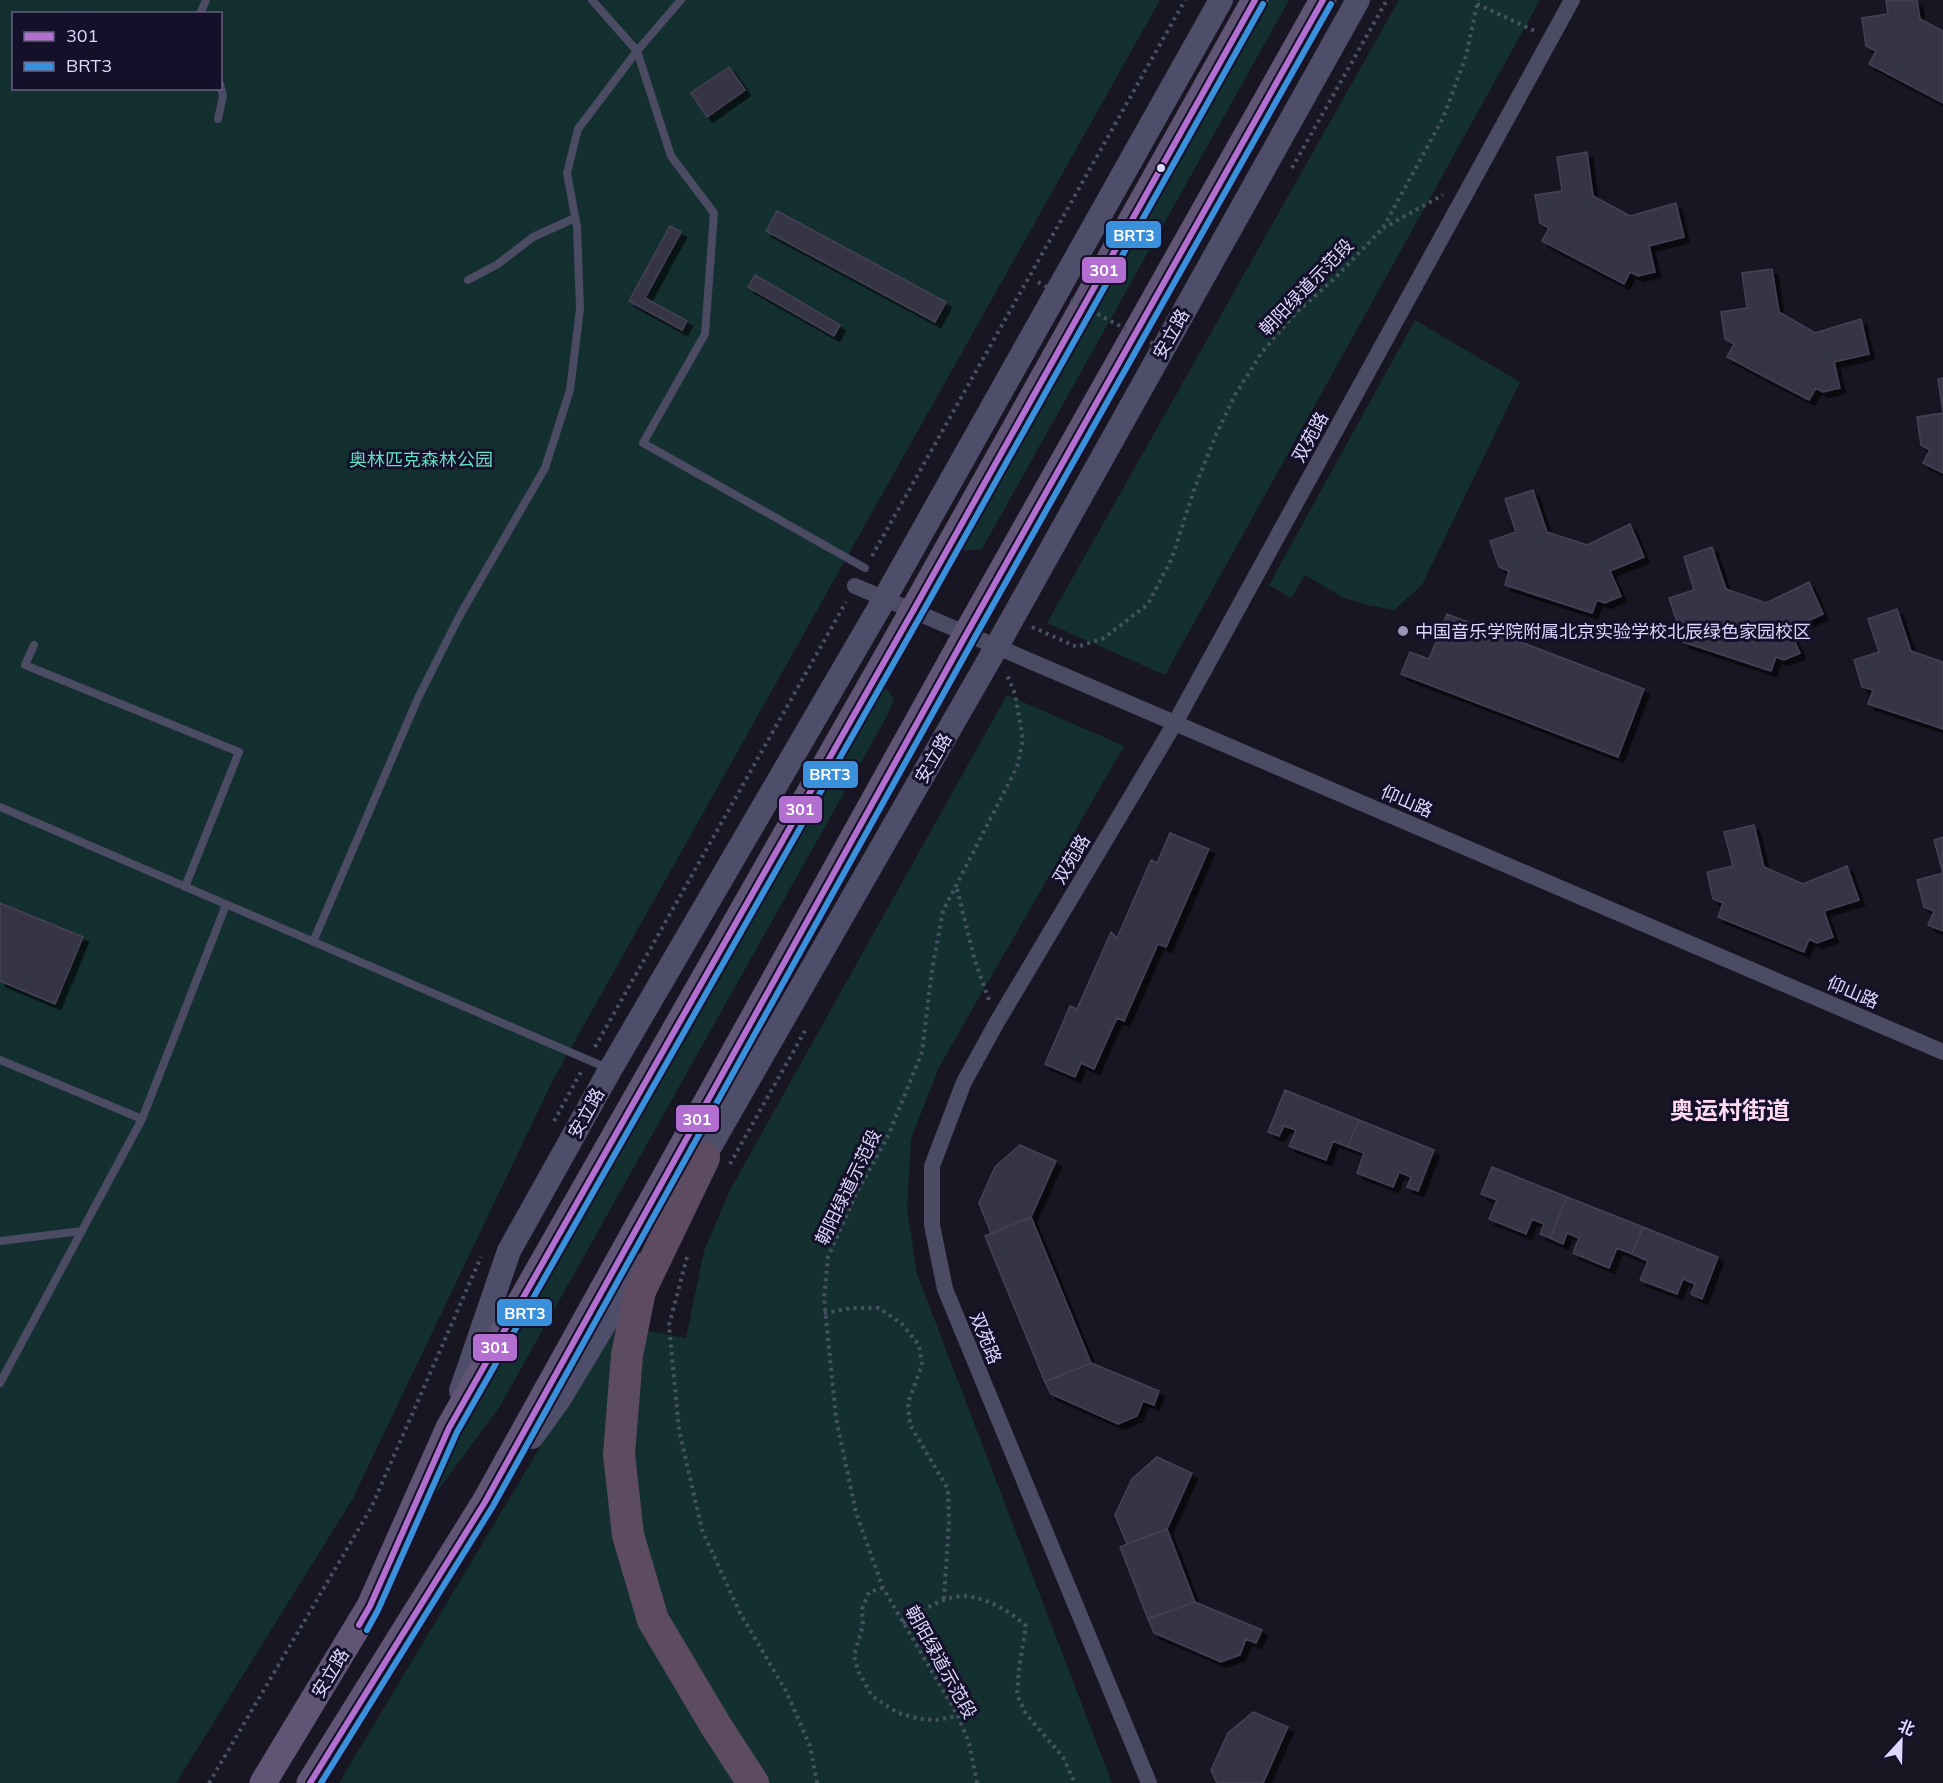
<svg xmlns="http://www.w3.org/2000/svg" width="1943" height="1783" viewBox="0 0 1943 1783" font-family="Mulish,'Noto Sans SC',sans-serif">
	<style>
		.green { fill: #142f2f; fill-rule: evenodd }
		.building { fill: #363445; stroke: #454156; stroke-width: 1.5; filter: url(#shadow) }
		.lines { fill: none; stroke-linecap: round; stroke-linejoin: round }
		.path { stroke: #465261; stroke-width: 4; stroke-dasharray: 3 4.5; stroke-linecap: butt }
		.lane { stroke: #4c4b64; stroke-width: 8 }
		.street { stroke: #4c4b64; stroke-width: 16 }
		.secondary { stroke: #4f4e6a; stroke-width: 24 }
		.primary { stroke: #605575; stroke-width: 27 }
		.highway { stroke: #5d4b62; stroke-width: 32 }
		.path-bridge { stroke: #465261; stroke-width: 4; stroke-dasharray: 3 4.5; stroke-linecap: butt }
		.bus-1-casing { stroke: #151029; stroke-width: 10 }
		.bus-2-casing { stroke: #151029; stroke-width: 10 }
		.bus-1 { stroke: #b36fd0; stroke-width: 6 }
		.bus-2 { stroke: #3a90db; stroke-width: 6 }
		.bus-dot { fill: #ddd8ff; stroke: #151029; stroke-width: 2 }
		.poi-dot { fill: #9894b2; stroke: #151029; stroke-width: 2 }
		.labels { text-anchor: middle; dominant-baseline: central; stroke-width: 6; stroke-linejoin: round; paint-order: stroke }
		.street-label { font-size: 18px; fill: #ddd8ff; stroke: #151029 }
		.park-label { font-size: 18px; fill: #63e0c1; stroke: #151029 }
		.poi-label { font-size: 18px; fill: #ddd8ff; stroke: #151029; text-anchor: start }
		.district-label { font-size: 24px; font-weight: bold; fill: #ffdaf1; stroke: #151029 }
		.line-badge { stroke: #151029; stroke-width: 2 }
		.badge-label { font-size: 16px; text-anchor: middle; font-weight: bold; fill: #fff }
	</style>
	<defs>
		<filter id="shadow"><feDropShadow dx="5.5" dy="5.5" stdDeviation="0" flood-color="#0009"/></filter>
	</defs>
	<rect width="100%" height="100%" fill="#181623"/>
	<path class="green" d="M 0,0 L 1160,0 L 553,1080 L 352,1500 L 176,1783 L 0,1783 ZM 14,14 L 220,14 L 220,88 L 14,88 Z
		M 1252,0 L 1289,0 L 982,549 L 959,551 Z
		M 1399,0 L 1540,0 L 1165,675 L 1047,623 Z
		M 1415,320 L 1520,382 L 1422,585 L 1394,610 L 1366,605 L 1342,597 L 1305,575 L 1291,598 L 1269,585 Z
		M 885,688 L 894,698 L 887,716 L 500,1406 L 414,1523 L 453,1430 Z
		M 1007,695 L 1124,746 L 939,1067 L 911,1139 L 907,1209 L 917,1274 L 1112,1783 L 339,1783 L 614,1324 L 686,1338 L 704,1251 L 730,1190 Z"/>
	<path class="building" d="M 1886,0 L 1917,0 L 1920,19 L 1943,31 L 1943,103 L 1869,64 L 1876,51 L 1866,46 L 1862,18 L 1888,14 Z
		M 729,67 L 745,90 L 707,117 L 691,93 Z
		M 1587,152 L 1593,196 L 1630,216 L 1676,203 L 1684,237 L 1649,246 L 1655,272 L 1638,276 L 1630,272 L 1624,284 L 1542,241 L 1549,228 L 1540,223 L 1535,195 L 1562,191 L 1557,157 Z
		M 777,211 L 946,302 L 935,322 L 766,231 Z
		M 670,226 L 681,232 L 645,298 L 687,321 L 682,330 L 629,301 Z
		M 1772,269 L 1779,312 L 1815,333 L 1861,319 L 1869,354 L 1834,362 L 1840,388 L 1823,392 L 1816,388 L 1809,400 L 1727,357 L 1734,344 L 1725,339 L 1721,312 L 1747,308 L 1742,273 Z
		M 755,275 L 840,325 L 834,336 L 748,287 Z
		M 1943,378 L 1943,412 L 1938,379 Z
		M 1943,413 L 1943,473 L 1923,463 L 1930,450 L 1921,445 L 1917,417 Z
		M 1533,490 L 1547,532 L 1587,545 L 1630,524 L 1644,557 L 1610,571 L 1621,596 L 1605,603 L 1597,600 L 1592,613 L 1505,585 L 1509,571 L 1499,567 L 1490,541 L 1516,532 L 1505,499 Z
		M 1712,547 L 1726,589 L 1766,603 L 1809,582 L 1823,614 L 1789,629 L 1800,653 L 1784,660 L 1776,657 L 1771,671 L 1683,642 L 1688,628 L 1678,625 L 1669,598 L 1694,590 L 1684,557 Z
		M 1897,609 L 1911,651 L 1943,662 L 1943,729 L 1868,704 L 1873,690 L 1862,687 L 1854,660 L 1879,652 L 1868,619 Z
		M 1447,614 L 1644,689 L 1618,757 L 1401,674 L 1410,652 L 1429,659 Z
		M 1754,825 L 1764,867 L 1803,884 L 1847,866 L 1859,900 L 1824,911 L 1833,937 L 1817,943 L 1809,939 L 1804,952 L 1718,917 L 1723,903 L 1713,899 L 1707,872 L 1733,866 L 1724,832 Z
		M 1170,833 L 1209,849 L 1166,947 L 1158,944 L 1124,1021 L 1117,1018 L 1094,1069 L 1081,1063 L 1075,1077 L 1045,1064 L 1070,1006 L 1077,1009 L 1111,932 L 1117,938 L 1151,860 L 1157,863 Z
		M 1943,837 L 1943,931 L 1928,925 L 1934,911 L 1924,907 L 1917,880 L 1943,873 L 1934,840 Z
		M 0,903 L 83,937 L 55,1004 L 0,981 Z
		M 1285,1090 L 1359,1120 L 1348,1147 L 1333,1141 L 1326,1160 L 1289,1146 L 1296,1130 L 1284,1126 L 1279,1136 L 1268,1132 Z
		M 1359,1120 L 1434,1150 L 1418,1191 L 1407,1187 L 1411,1177 L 1399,1172 L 1393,1187 L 1357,1173 L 1364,1153 L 1348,1147 Z
		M 1020,1145 L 1056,1161 L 1031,1217 L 991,1233 L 979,1203 L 995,1167 Z
		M 1492,1167 L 1567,1197 L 1550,1238 L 1540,1234 L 1544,1224 L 1532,1219 L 1526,1234 L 1489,1219 L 1497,1200 L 1481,1194 Z
		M 1567,1197 L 1643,1227 L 1632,1254 L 1617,1248 L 1609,1268 L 1573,1253 L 1579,1238 L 1567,1233 L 1563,1244 L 1550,1238 Z
		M 1031,1217 L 1091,1363 L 1045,1382 L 985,1236 Z
		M 1643,1227 L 1718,1257 L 1702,1299 L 1691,1294 L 1695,1284 L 1683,1279 L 1677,1294 L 1640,1280 L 1648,1261 L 1632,1254 Z
		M 1091,1363 L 1159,1391 L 1154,1405 L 1143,1401 L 1137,1416 L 1118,1424 L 1051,1394 L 1045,1382 Z
		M 1157,1457 L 1192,1473 L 1167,1529 L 1127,1544 L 1115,1515 L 1132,1479 Z
		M 1167,1529 L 1195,1602 L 1148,1619 L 1120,1547 Z
		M 1195,1602 L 1262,1630 L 1256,1643 L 1246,1639 L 1240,1655 L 1221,1662 L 1154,1633 L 1148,1619 Z
		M 1253,1712 L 1288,1727 L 1263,1783 L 1217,1783 L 1211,1770 L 1228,1733 Z"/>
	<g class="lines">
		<path class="path" d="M 1477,4 L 1537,32
			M 1292,168 L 1387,0
			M 1383,228 L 1443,195
			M 872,556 L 1185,0
			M 1032,627 L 1077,647 L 1104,638 L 1148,604 L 1172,558 L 1194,490 L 1215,437 L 1235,395 L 1262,352 L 1297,312 L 1334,279 L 1383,228 L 1443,118 L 1466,56 L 1478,0
			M 957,889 L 975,961 L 989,1000
			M 595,1047 L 846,602
			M 554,1121 L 581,1072
			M 730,1164 L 806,1029
			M 687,1257 L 669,1325 L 679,1430 L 702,1530 L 740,1613 L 786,1691 L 810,1746 L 817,1783
			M 824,1313 L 852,1308 L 879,1308 L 902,1324 L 919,1345 L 922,1365 L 908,1403 L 910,1425 L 948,1489 L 949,1520 L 944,1600
			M 883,1588 L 869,1592 L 862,1609 L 863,1625 L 854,1656 L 858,1671 L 872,1696 L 898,1713 L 920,1719 L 936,1720 L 958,1716
			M 903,1623 C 919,1613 935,1601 954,1597 C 978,1592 1009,1610 1026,1626 L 1019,1668 L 1017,1695 L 1026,1714 L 1063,1757 L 1075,1783
			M 209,1783 L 371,1508 L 481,1257
			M 977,1783 L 969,1743 L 958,1716 L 883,1588 L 856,1513 L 836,1418 L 824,1298 L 828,1257 L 856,1194 L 888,1136 L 922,1052 L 932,970 L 943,911 L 1017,767 L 1023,739 L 1015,694 L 1006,672"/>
		<path class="lane" d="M 592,0 L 637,51 L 671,156 L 714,213 L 705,334 L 643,443 L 865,568
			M 200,14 L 206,0
			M 218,119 L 223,96 L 220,84
			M 468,280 L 498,264 L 533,237 L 575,218
			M 34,645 L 25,665 L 239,752 L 185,887
			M 0,807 L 607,1068
			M 313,942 L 418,698 L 460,615 L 545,468 L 570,390 L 580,309 L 577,227 L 567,173 L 578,129 L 637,51 L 681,0
			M 0,1060 L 142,1119
			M 0,1241 L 82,1231
			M 0,1383 L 142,1119 L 226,905"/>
		<path class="street" d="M 855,586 L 1943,1052
			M 1149,1783 L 945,1289 L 932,1225 L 932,1166 L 964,1082 L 997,1022 L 1175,723 L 1572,0"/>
		<path class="secondary" d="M 696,1171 L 997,646 L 1358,0
			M 461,1391 L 509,1251 L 610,1070 L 885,598 L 1221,0
			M 532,1437 L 558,1401 L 640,1265"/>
		<path class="primary" d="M 263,1783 L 370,1606 L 449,1428 L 913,611 L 1255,0
			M 310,1783 L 485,1502 L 967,633 L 1323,0"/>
		<path class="highway" d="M 704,1158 L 640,1291 L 627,1355 L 619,1454 L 628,1535 L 653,1620 L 716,1726 L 753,1783"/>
		<path class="path-bridge" d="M 1038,282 L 1174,355"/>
		<g class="bus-1-casing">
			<path id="bus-1" d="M 359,1625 L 370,1606 L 449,1428 L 913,611 L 1255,0
				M 310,1783 L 485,1502 L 967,633 L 1323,0"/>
		</g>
		<g class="bus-2-casing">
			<path id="bus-2" d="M 367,1630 L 378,1610 L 457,1432 L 921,615 L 1263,4
				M 321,1783 L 493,1506 L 975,637 L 1331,4"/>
		</g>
		<use href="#bus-1" class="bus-1"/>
		<use href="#bus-2" class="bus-2"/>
	</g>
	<circle class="bus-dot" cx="1161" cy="168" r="5"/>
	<circle class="poi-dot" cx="1403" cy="631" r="6"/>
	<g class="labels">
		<g class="street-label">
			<text transform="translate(1306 287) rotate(-46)">朝阳绿道示范段</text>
			<text transform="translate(1171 334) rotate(-61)">安立路</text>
			<text transform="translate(1310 437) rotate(-61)">双苑路</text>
			<text transform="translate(933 758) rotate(-60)">安立路</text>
			<text transform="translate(1407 801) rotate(23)">仰山路</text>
			<text transform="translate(1071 859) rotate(-59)">双苑路</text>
			<text transform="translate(1853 992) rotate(23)">仰山路</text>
			<text transform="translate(586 1113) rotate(-61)">安立路</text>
			<text transform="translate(848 1187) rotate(-64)">朝阳绿道示范段</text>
			<text transform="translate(986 1338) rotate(68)">双苑路</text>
			<text transform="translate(941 1662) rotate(61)">朝阳绿道示范段</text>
			<text transform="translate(330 1673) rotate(-59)">安立路</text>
		</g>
		<g class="park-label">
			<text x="421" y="459">奥林匹克森林公园</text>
		</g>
		<g class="poi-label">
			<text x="1415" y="631">中国音乐学院附属北京实验学校北辰绿色家园校区</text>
		</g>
		<g class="district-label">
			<text x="1730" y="1110">奥运村街道</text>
		</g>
	</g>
	<g class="line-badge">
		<rect x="1105" y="220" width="57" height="29" rx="6" fill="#3a90db"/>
		<rect x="1081" y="256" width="46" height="28" rx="6" fill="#b36fd0"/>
		<rect x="802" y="760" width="57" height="29" rx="6" fill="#3a90db"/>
		<rect x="778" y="795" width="45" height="29" rx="6" fill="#b36fd0"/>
		<rect x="675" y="1104" width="45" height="29" rx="6" fill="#b36fd0"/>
		<rect x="496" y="1298" width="57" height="29" rx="6" fill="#3a90db"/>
		<rect x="472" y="1333" width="46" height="29" rx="6" fill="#b36fd0"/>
	</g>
	<g class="badge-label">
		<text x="1134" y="241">BRT3</text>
		<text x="1104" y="276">301</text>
		<text x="830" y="780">BRT3</text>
		<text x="800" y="815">301</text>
		<text x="697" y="1125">301</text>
		<text x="525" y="1319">BRT3</text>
		<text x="495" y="1353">301</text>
	</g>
	<rect x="12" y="12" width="210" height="78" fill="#151029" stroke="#65607f" stroke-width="1.5"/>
	<rect x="24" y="32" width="30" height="9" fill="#b36fd0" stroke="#65607f" stroke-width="1.5"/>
	<text x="66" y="42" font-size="18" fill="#ddd8ff">301</text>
	<rect x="24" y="62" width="30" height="9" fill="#3a90db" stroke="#65607f" stroke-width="1.5"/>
	<text x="66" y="72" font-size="18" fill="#ddd8ff">BRT3</text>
	<g transform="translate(1901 1741) rotate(22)" stroke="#151029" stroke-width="4.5" paint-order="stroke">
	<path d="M0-4.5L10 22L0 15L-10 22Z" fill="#ddd8ff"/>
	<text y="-9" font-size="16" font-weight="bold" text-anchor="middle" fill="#ddd8ff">北</text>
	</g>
</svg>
